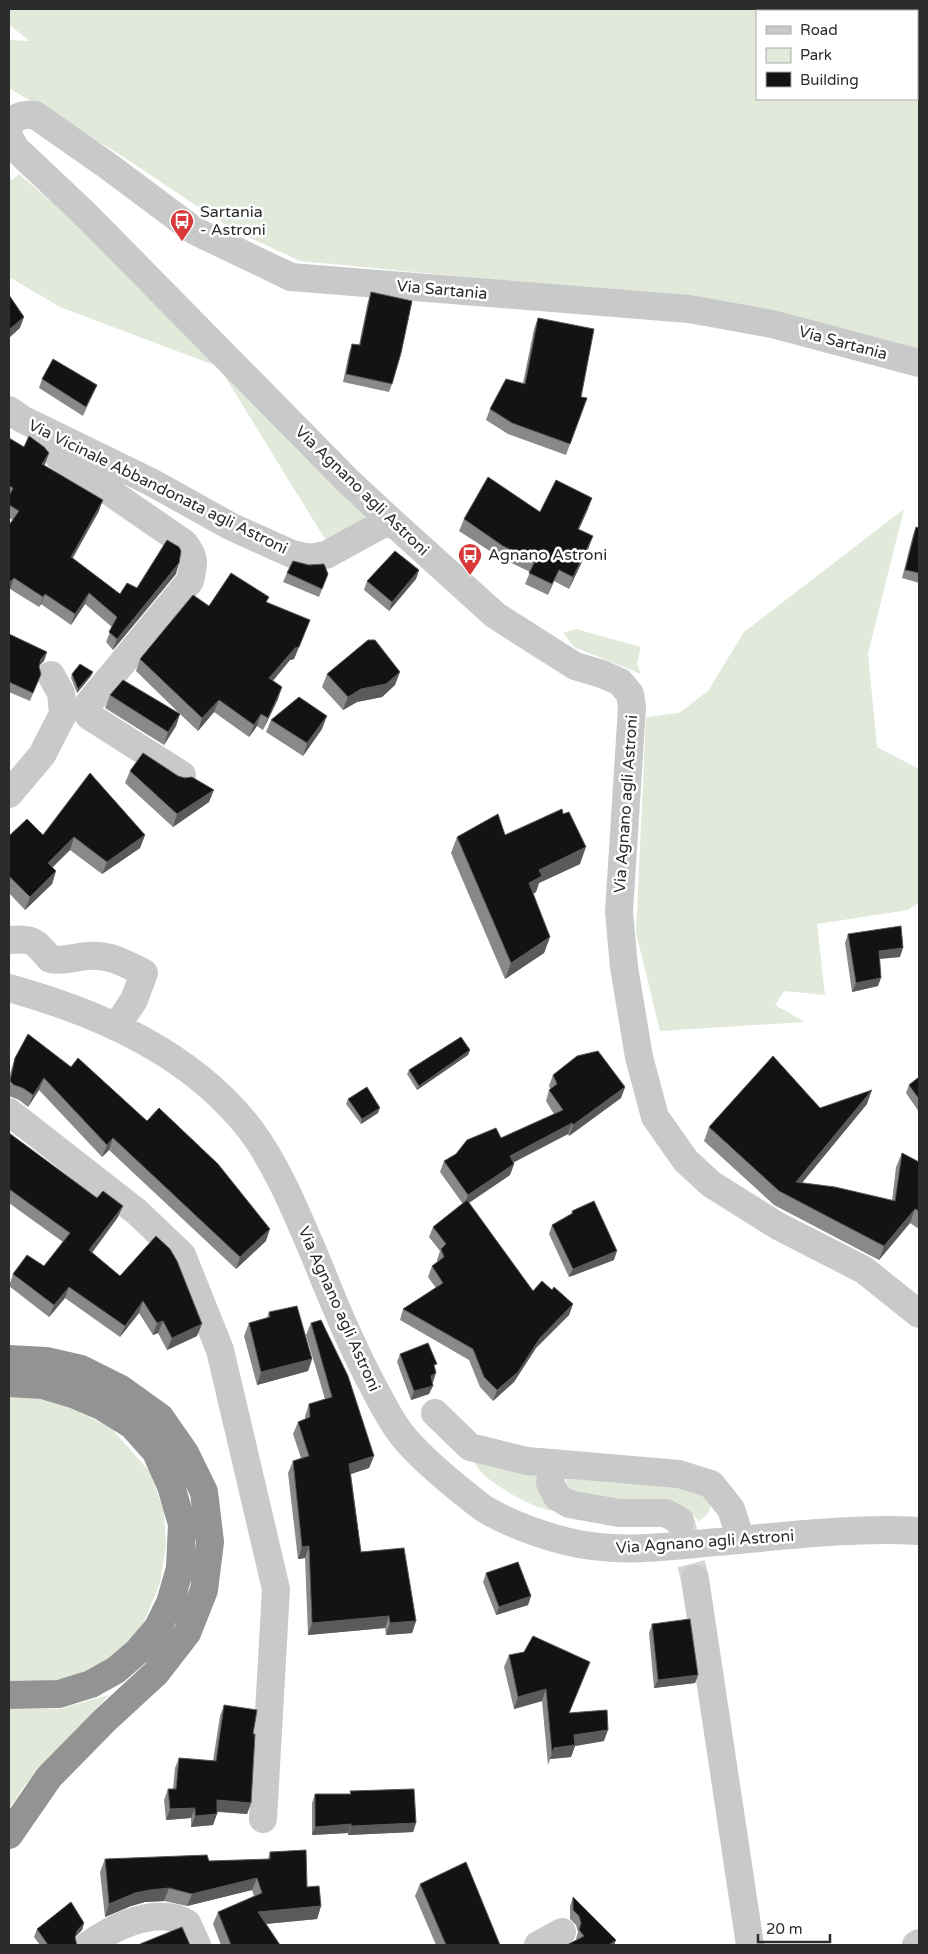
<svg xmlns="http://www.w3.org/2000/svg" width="928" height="1954" viewBox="0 0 928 1954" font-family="'Varela Round',sans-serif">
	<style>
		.green { fill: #e1e9da; fill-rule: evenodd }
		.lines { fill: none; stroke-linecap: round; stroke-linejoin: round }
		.minor-tunnel { stroke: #d5d5d5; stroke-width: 28; stroke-dasharray: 28 14; stroke-linecap: butt }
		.minor { stroke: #c9c9c9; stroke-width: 28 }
		.highway { stroke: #939393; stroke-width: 28 }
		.wall { fill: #898989 }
		.shaded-wall { fill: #5a5a5a }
		.building { fill: #131313; stroke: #5a5a5a }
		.labels { text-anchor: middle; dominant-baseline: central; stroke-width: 5; stroke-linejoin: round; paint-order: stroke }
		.poi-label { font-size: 16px; fill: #2c2c2c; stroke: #fff; text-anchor: start }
		.street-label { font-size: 16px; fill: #2c2c2c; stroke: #fff }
	</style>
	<rect width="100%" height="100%" fill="#fff"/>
	<path class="green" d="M 9,9 L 919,9 L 919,351 L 891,341 L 705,300 L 300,261 L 233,230 L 119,154 L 9,88 L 9,40 L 30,41 L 9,25 ZM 757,11 L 917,11 L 917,99 L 757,99 Z
		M 19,174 L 121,262 L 373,520 L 328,544 L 219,367 L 60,307 L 9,277 L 9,177 L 12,180 Z
		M 904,509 L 868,654 L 877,747 L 919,769 L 919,903 L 908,910 L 817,924 L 825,995 L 784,991 L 775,1005 L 805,1022 L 660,1031 L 636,933 L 646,717 L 679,713 L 708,691 L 744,632 Z
		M 576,629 L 641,647 L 637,664 L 641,674 L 574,647 L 563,633 Z
		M 9,1394 L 45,1398 L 76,1410 L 111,1428 L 150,1472 L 164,1512 L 166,1546 L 160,1583 L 141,1629 L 109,1658 L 74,1677 L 41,1684 L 9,1681 Z
		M 474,1462 L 534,1469 L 557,1511 C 536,1511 503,1490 486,1477 C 481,1473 478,1467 474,1462 Z
		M 567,1478 L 705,1489 C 712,1504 714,1511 699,1521 L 693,1515 L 676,1508 L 574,1500 L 565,1488 Z
		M 109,1695 L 25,1785 L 9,1809 L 9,1709 L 59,1709 Z"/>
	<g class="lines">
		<path class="minor-tunnel" d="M 681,1523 L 695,1579"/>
		<path class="minor" d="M 9,127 C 14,116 24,114 35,115 L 108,166 L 195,231 L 291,277 L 689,309 L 772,324 L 919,363
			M 9,137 L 16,149 L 86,215 L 349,482 L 390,520 L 495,615 L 575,666 L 602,674 L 620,682 L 630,694 L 632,707 L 619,912 L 624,967 L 639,1057 L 655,1117 L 686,1161 L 711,1184 L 778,1226 L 864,1270 L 919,1314
			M 9,410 L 22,419 L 151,482 L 232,527 L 292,554 L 309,558 L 326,555 L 390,520
			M 36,426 L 59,457 L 184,543 C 196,559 194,562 190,581 L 85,708 L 89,716 L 182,775
			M 9,794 L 42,755 L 63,714 L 61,693 L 51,675
			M 9,940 C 33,938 35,941 50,959 C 65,962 73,957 88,956 C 110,954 126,964 144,973 L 134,1000 L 116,1027
			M 9,988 C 99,1013 191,1053 250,1129 C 278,1166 299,1219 317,1261 C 334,1304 351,1345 373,1386 C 383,1405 393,1425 407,1441 C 424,1460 444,1477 464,1493 C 472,1499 479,1506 488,1511 C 511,1524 539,1534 565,1541 C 612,1553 658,1548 706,1543 C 777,1537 848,1527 919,1531
			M 9,1112 L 137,1212 L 182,1255 L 220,1350 L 276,1589 L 263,1819
			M 435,1413 L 470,1447 L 527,1461 L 679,1474 L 711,1484 L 731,1509 L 741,1540
			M 553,1463 L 550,1483 L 557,1497 L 569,1504 L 619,1513 L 666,1513 L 680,1521
			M 695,1579 L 750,1945
			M 88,1945 C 116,1926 155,1906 187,1923 L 197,1945
			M 538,1945 L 562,1932
			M 916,1945 L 919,1943"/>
		<path class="highway" d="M 9,1359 L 46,1361 L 81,1369 L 121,1389 L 160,1417 L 185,1453 L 204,1492 L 210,1542 L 204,1590 L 187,1633 L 156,1673 L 105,1720 L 49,1777 L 9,1835
			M 9,1383 L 43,1385 L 73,1394 L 103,1407 L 132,1425 L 156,1452 L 171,1486 L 182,1524 L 180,1568 L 170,1603 L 157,1629 L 138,1651 L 116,1670 L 91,1684 L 59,1694 L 9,1695"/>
	</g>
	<path class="wall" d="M 371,292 L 392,384 L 389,392 L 343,382 L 349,353 L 352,344 L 359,345 L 368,301 Z
		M 538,318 L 581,397 L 587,398 L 566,455 L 508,434 L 486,420 L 490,409 L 523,383 L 534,329 Z
		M 42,379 L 97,385 L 83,416 L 39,388 Z
		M 9,438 L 24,447 L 49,453 L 44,466 L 99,511 L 73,558 L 120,594 L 137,588 L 176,574 L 113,650 L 106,642 L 112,627 L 85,604 L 71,625 L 41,604 L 39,607 L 10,589 L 9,590 L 9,525 L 13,520 L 9,518 Z
		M 588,509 L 579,529 L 589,547 L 569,589 L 554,581 L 548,595 L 525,584 L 530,572 L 499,557 L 459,531 L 464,519 L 540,512 Z
		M 916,527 L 919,528 L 919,583 L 902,578 L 913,535 Z
		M 419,570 L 416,579 L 389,611 L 364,590 L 367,581 Z
		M 287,573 L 328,574 L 319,597 L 283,582 Z
		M 267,603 L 310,620 L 294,659 L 290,660 L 273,681 L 278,699 L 263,730 L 257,726 L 249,737 L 214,712 L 198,731 L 180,714 L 176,726 L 164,745 L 105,708 L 110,695 L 180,714 L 136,671 L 140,659 L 209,606 Z
		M 9,634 L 47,652 L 44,661 L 39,666 L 41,674 L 30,701 L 9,692 Z
		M 93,672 L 91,676 L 77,693 L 71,678 L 72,674 Z
		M 327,674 L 395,685 L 382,697 L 357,702 L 343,710 L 322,687 Z
		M 271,720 L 322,729 L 303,756 L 266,732 Z
		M 130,771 L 178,776 L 209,802 L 173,827 L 125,783 Z
		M 563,814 L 580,864 L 539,883 L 536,892 L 533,894 L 550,937 L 544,953 L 505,979 L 451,853 L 457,837 L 505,835 Z
		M 43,835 L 145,835 L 140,848 L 102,874 L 70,850 L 52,867 L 56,871 L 52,884 L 25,910 L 9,893 L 9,836 Z
		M 848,934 L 900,957 L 880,959 L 878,986 L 852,992 L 845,943 Z
		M 28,1034 L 266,1241 L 236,1269 L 109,1150 L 102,1157 L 39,1090 L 28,1107 L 19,1100 L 9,1096 L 9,1079 L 11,1070 L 15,1058 Z
		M 470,1050 L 468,1055 L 417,1090 L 407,1074 L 409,1070 Z
		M 553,1075 L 625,1087 L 621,1098 L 569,1136 L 568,1134 L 513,1163 L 514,1164 L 510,1175 L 469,1203 L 533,1291 L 552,1290 L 573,1304 L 569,1315 L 536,1348 L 514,1382 L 493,1401 L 480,1387 L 469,1360 L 400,1320 L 403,1309 L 436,1288 L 428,1277 L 432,1266 L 438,1262 L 437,1260 L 440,1251 L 429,1237 L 433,1227 L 463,1204 L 440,1172 L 444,1161 L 501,1138 L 554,1114 L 546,1101 L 549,1090 L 551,1090 L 549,1086 Z
		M 919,1077 L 919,1112 L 906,1093 L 909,1085 Z
		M 348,1099 L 378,1113 L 361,1124 L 346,1104 Z
		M 867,1104 L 802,1183 L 892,1201 L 896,1167 L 902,1153 L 919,1162 L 919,1229 L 910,1223 L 879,1260 L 774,1205 L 704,1141 L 709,1127 L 820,1108 Z
		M 9,1133 L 118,1217 L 92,1253 L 120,1276 L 197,1336 L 167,1350 L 158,1333 L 153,1335 L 139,1313 L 120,1337 L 65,1298 L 49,1317 L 9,1286 L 13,1274 L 44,1266 L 63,1242 L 9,1203 Z
		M 572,1211 L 614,1260 L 569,1277 L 549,1234 L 552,1225 L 571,1215 Z
		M 269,1312 L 312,1359 L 308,1371 L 257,1385 L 244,1336 L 249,1323 L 267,1318 Z
		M 311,1323 L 374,1456 L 369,1468 L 351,1474 L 361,1552 L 416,1621 L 412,1633 L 386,1635 L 385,1628 L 308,1635 L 305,1558 L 298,1559 L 288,1473 L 293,1461 L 301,1458 L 293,1434 L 298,1422 L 305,1419 L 305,1416 L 309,1404 L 325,1399 L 306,1335 Z
		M 400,1354 L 435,1369 L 436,1373 L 432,1382 L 429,1394 L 411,1400 L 397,1362 Z
		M 486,1573 L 531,1596 L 528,1605 L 496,1615 L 483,1582 Z
		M 652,1624 L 698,1675 L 695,1683 L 654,1688 L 649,1633 Z
		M 509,1655 L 590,1662 L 569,1713 L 604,1741 L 575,1746 L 571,1757 L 550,1759 L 548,1765 L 542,1701 L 514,1709 L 504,1667 Z
		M 224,1705 L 253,1734 L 251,1803 L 247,1814 L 217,1812 L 213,1825 L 191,1827 L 191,1818 L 166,1820 L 164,1800 L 168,1789 L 173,1789 L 175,1768 L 179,1758 L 213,1761 L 220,1716 Z
		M 350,1791 L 416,1823 L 413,1832 L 348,1835 L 348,1833 L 312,1835 L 312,1803 L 315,1794 L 350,1794 Z
		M 270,1852 L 307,1887 L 321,1906 L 317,1919 L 266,1924 L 280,1945 L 221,1945 L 213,1924 L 218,1912 L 254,1896 L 252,1890 L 187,1906 L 164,1901 L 145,1902 L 131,1906 L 105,1917 L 100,1872 L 105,1859 L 209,1861 L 268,1859 Z
		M 420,1884 L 500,1945 L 436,1945 L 415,1896 Z
		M 573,1897 L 616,1940 L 614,1945 L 567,1945 L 577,1940 L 576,1939 L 578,1932 L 576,1925 L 570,1919 L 570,1906 Z
		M 84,1923 L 82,1930 L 75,1937 L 77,1945 L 40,1945 L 34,1937 L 37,1929 Z"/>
	<path class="shaded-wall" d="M 24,317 L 20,328 L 9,338 L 9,330 Z
		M 49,453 L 45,464 L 38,475 L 42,464 Z
		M 592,498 L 588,509 L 574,540 L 578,529 Z
		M 103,500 L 99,511 L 67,567 L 71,557 Z
		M 593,536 L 589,547 L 569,589 L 573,577 Z
		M 179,563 L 176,574 L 113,650 L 117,639 Z
		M 419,570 L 416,579 L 389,611 L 392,602 Z
		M 559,570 L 554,581 L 548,595 L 552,584 Z
		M 14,578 L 10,589 L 9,590 L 9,586 L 10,582 Z
		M 89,593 L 85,604 L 71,625 L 75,614 Z
		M 45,594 L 41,604 L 39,607 L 43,597 Z
		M 310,620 L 294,659 L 290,660 L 265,690 L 269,678 Z
		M 47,652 L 44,661 L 37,667 L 41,659 Z
		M 93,672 L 91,676 L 77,693 L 78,689 Z
		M 400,672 L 395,685 L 382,697 L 357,702 L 343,710 L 348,697 L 361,689 Z
		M 282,687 L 278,699 L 263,730 L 268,718 Z
		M 219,700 L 214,712 L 198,731 L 202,718 Z
		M 180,714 L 176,726 L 164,745 L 168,732 Z
		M 261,714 L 257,726 L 249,737 L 254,725 Z
		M 327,716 L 322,729 L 303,756 L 307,743 Z
		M 214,790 L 209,802 L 173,827 L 177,814 Z
		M 145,835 L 140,848 L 102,874 L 107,862 Z
		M 74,837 L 70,850 L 44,876 L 48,863 Z
		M 586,847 L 580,864 L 539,883 L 536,892 L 523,899 L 529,883 L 539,870 Z
		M 56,871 L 52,884 L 25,910 L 30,897 Z
		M 550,937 L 544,953 L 505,979 L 511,963 Z
		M 903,948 L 900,957 L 876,959 L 879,951 Z
		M 881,978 L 878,986 L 852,992 L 856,983 Z
		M 470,1050 L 468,1055 L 417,1090 L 419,1086 Z
		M 44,1078 L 39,1090 L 28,1107 L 33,1095 Z
		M 625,1087 L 621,1098 L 569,1136 L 573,1125 Z
		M 872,1090 L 867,1104 L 791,1196 L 796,1182 Z
		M 380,1108 L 378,1113 L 361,1124 L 362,1119 Z
		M 572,1123 L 568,1134 L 506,1166 L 510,1156 Z
		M 113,1138 L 109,1150 L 102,1157 L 107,1145 Z
		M 514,1164 L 510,1175 L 464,1206 L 468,1195 Z
		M 123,1206 L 118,1217 L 85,1262 L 89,1250 Z
		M 915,1209 L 910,1223 L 879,1260 L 884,1246 Z
		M 270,1229 L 266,1241 L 236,1269 L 240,1257 Z
		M 617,1251 L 614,1260 L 569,1277 L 573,1269 Z
		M 69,1287 L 65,1298 L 49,1317 L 54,1305 Z
		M 143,1301 L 139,1313 L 120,1337 L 125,1326 Z
		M 573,1304 L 569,1315 L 536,1348 L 514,1382 L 493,1401 L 497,1390 L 540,1338 Z
		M 163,1321 L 158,1333 L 153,1335 L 157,1323 Z
		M 202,1324 L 197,1336 L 167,1350 L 172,1338 Z
		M 312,1359 L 308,1371 L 257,1385 L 261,1372 Z
		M 436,1373 L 433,1382 L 428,1385 L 431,1376 Z
		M 433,1386 L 429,1394 L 411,1400 L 414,1391 Z
		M 374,1456 L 369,1468 L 345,1476 L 349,1464 Z
		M 309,1546 L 305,1558 L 298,1559 L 302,1547 Z
		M 531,1596 L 528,1605 L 496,1615 L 499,1607 Z
		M 389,1616 L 385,1628 L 308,1635 L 312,1623 Z
		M 416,1621 L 412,1633 L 386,1635 L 390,1623 Z
		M 698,1675 L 695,1683 L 654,1688 L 658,1680 Z
		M 546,1689 L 542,1701 L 514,1709 L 518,1697 Z
		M 608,1730 L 604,1741 L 575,1746 L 571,1757 L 550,1759 L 548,1765 L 554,1748 L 574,1735 Z
		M 217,1800 L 251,1803 L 247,1814 L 213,1811 Z
		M 195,1808 L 191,1818 L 166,1820 L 170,1809 Z
		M 217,1814 L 213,1825 L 191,1827 L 195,1816 Z
		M 416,1823 L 413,1832 L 348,1835 L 351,1826 Z
		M 351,1824 L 348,1833 L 312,1835 L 315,1827 Z
		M 257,1878 L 252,1890 L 187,1906 L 192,1894 Z
		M 169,1888 L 164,1901 L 145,1902 L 131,1906 L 105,1917 L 109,1904 L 135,1893 L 150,1890 Z
		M 321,1906 L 317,1919 L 253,1925 L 258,1912 Z
		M 84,1923 L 82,1930 L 74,1938 L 77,1931 Z
		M 616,1940 L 614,1945 L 609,1945 Z"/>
	<path class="building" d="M 371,292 L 412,301 L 401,353 L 392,384 L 346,374 L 352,344 L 360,345 Z
		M 9,295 L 24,317 L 9,330 Z
		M 538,318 L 594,329 L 581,397 L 587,398 L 570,444 L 512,423 L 490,409 L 506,379 L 525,384 Z
		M 53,359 L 97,385 L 86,407 L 42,379 Z
		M 29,436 L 44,447 L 49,453 L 42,464 L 103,500 L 71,557 L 120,594 L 127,583 L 137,588 L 167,540 L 179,547 L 181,551 L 179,563 L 117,639 L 109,632 L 117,617 L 89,593 L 75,614 L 45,594 L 43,597 L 14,578 L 10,582 L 9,581 L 9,525 L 19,511 L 9,505 L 9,496 L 13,488 L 9,486 L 9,438 L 24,447 Z
		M 488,477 L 540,512 L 556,480 L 592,498 L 578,529 L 593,536 L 573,577 L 559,570 L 552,584 L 529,573 L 535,561 L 503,546 L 464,519 Z
		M 916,527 L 919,528 L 919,573 L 905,570 Z
		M 395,551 L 419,570 L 392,602 L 367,581 Z
		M 293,561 L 309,565 L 324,564 L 328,574 L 322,589 L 287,573 Z
		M 231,573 L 269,597 L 266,602 L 310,620 L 299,647 L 295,648 L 269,678 L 282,687 L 268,718 L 261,714 L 254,725 L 219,700 L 202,718 L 140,659 L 193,595 L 209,606 Z
		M 9,634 L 47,652 L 41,659 L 39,667 L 41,674 L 33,693 L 9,682 Z
		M 368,640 L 375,640 L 400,672 L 386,684 L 361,689 L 348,697 L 327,674 Z
		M 80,664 L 93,672 L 78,689 L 72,674 Z
		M 123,680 L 180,714 L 168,732 L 110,695 Z
		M 299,697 L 327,716 L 307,743 L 271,720 Z
		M 143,753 L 178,776 L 185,778 L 192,777 L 214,790 L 177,814 L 130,771 Z
		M 90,773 L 145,835 L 107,862 L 74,837 L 48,863 L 56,871 L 30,897 L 9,876 L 9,836 L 27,819 L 43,835 Z
		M 562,809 L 563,814 L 569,812 L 586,847 L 539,870 L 542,876 L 529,883 L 550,937 L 511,963 L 457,837 L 498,814 L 505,835 Z
		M 901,926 L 903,948 L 879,951 L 881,978 L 856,983 L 848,934 Z
		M 28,1034 L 71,1067 L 78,1058 L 147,1121 L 159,1108 L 218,1164 L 270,1229 L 240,1257 L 113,1138 L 107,1145 L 44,1078 L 33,1095 L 23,1088 L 14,1085 L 10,1081 L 15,1058 Z
		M 461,1037 L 470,1050 L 419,1086 L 409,1070 Z
		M 598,1051 L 625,1087 L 573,1125 L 572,1123 L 510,1156 L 514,1164 L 468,1195 L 444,1161 L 456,1154 L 467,1140 L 496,1128 L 501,1138 L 563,1110 L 549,1090 L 557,1084 L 553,1075 L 577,1056 Z
		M 773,1056 L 820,1108 L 872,1090 L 796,1182 L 835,1187 L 895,1201 L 902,1153 L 919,1162 L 919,1211 L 915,1209 L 884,1246 L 779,1191 L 709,1127 Z
		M 919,1077 L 919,1099 L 909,1085 Z
		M 367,1087 L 380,1108 L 362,1119 L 348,1099 Z
		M 9,1133 L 97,1198 L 103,1191 L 123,1206 L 89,1250 L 120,1276 L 156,1236 L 170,1249 L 177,1261 L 202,1324 L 172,1338 L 163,1321 L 157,1323 L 143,1301 L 125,1326 L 69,1287 L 54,1305 L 13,1274 L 27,1255 L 44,1266 L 70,1233 L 9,1189 Z
		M 467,1200 L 533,1291 L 542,1281 L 552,1290 L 554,1287 L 573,1304 L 540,1338 L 518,1372 L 497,1390 L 484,1377 L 473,1349 L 403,1309 L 443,1283 L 432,1266 L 444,1257 L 441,1249 L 446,1244 L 433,1227 Z
		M 594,1201 L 617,1251 L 573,1269 L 552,1225 L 573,1213 L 572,1211 Z
		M 297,1306 L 312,1359 L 261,1372 L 249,1323 L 270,1317 L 269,1312 Z
		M 321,1320 L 348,1376 L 374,1456 L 349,1464 L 361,1552 L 404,1548 L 416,1621 L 390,1623 L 389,1616 L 312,1623 L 309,1546 L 302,1547 L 293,1461 L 309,1456 L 298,1422 L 310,1417 L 309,1404 L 332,1397 L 311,1323 Z
		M 428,1343 L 437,1364 L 434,1365 L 436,1373 L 431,1376 L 433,1386 L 414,1391 L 400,1354 Z
		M 518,1562 L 531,1596 L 499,1607 L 486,1573 Z
		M 690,1619 L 698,1675 L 658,1680 L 652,1624 Z
		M 533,1636 L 590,1662 L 569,1713 L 607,1710 L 608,1730 L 574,1735 L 575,1745 L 554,1748 L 552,1753 L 546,1689 L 518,1697 L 509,1655 L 524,1652 Z
		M 224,1705 L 257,1710 L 253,1734 L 255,1734 L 251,1803 L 217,1800 L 217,1814 L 195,1816 L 195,1808 L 170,1809 L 168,1789 L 176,1789 L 179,1758 L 216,1761 Z
		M 414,1789 L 416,1823 L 351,1826 L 351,1824 L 315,1827 L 315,1794 L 351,1794 L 350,1791 Z
		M 306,1850 L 307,1887 L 319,1886 L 321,1906 L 258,1912 L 280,1945 L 231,1945 L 218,1912 L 262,1893 L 257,1878 L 192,1894 L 169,1888 L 150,1890 L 135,1893 L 109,1904 L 105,1859 L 207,1855 L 209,1861 L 270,1859 L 270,1852 Z
		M 466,1862 L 500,1945 L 446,1945 L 420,1884 Z
		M 573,1897 L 616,1940 L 609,1945 L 567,1945 L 584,1936 L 579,1930 L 581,1923 L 579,1916 L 573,1910 Z
		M 71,1902 L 84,1923 L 77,1931 L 75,1938 L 77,1945 L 48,1945 L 37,1929 Z
		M 182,1927 L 190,1945 L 140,1945 L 140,1944 Z"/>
	<defs>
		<g id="bus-pin" transform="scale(1.25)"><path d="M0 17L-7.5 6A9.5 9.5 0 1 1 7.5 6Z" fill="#d9383a" stroke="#fff"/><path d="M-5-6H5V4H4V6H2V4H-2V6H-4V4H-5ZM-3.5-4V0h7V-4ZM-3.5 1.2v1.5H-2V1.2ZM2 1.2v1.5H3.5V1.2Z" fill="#fff"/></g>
	</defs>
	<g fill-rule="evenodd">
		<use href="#bus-pin" x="182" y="221"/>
		<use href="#bus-pin" x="470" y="555"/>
	</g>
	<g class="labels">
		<g class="poi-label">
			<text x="200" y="212">Sartania<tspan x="200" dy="18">- Astroni</tspan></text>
			<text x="488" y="555">Agnano Astroni</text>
		</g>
		<g class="street-label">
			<text transform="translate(442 290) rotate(5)">Via Sartania</text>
			<text transform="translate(843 343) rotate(15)">Via Sartania</text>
			<text transform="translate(158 487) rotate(26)">Via Vicinale Abbandonata agli Astroni</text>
			<text transform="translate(362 491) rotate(44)">Via Agnano agli Astroni</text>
			<text transform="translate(626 804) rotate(-86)">Via Agnano agli Astroni</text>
			<text transform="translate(339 1309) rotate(66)">Via Agnano agli Astroni</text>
			<text transform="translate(705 1542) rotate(-4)">Via Agnano agli Astroni</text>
		</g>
	</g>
	<rect width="928" height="1954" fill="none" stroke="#2c2c2c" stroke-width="20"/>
	<rect x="756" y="10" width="162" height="90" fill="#ffffff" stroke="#ababab"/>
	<rect x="766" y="26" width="25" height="8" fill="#c9c9c9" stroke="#ababab"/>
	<text x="800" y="35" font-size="15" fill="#2c2c2c">Road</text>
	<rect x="766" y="48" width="25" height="15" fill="#e1e9da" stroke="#ababab"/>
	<text x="800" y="60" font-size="15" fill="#2c2c2c">Park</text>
	<rect x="766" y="72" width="25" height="15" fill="#131313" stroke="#ababab"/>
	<text x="800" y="85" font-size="15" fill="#2c2c2c">Building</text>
	<path d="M758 1934v8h72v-8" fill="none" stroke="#2c2c2c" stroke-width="2.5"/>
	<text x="766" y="1934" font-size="15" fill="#2c2c2c" stroke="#ffffff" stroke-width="4" paint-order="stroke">20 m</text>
</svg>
